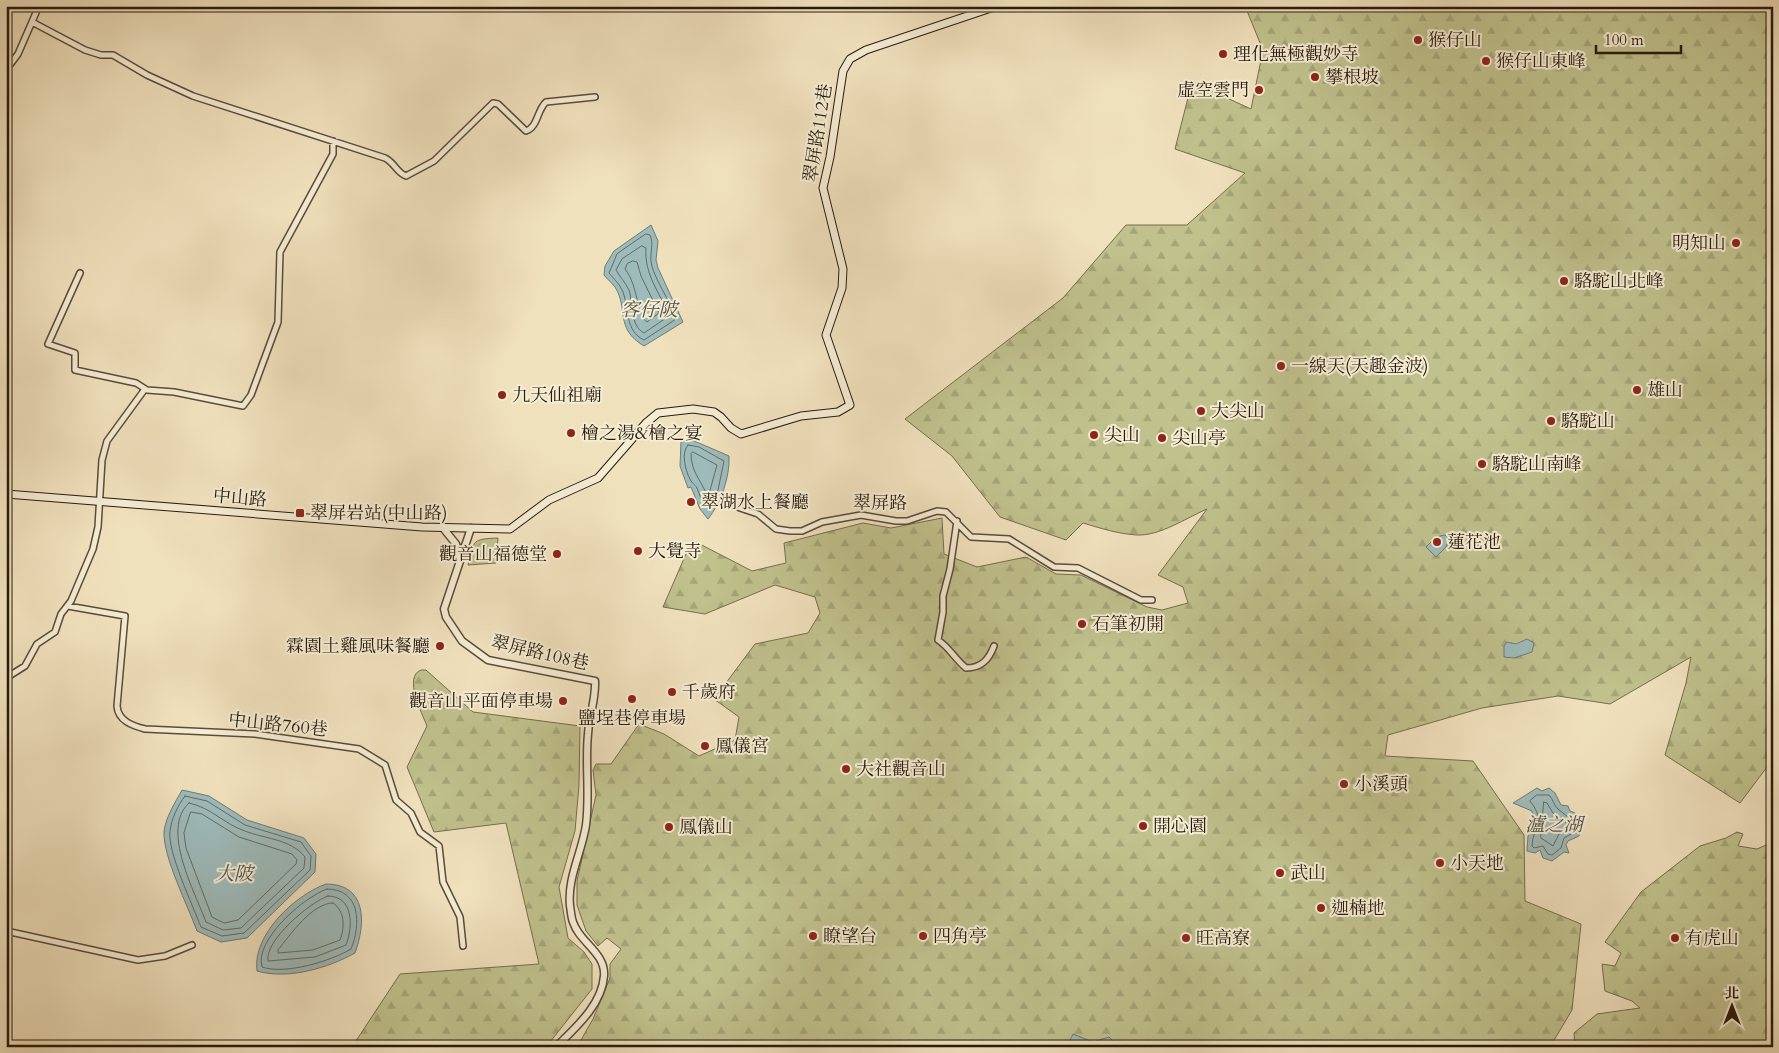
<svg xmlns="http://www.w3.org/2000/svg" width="1779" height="1053" viewBox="0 0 1779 1053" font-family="Cardo,'Noto Serif TC',serif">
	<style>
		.forest { fill: url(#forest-firs); stroke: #746e4c }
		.park { fill: url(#park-crowns); stroke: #746e4c }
		.water { fill: #9ebbbb; stroke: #6e7b75 }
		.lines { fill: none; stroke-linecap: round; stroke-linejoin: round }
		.shore { stroke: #626b64; stroke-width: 1 }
		.minor-casing { stroke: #594c38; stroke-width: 8 }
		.tertiary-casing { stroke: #594c38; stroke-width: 9 }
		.secondary-casing { stroke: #271b0c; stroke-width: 9 }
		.minor { stroke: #f5ecd4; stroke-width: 5 }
		.tertiary { stroke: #f5ecd4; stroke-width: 6 }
		.secondary { stroke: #f5ecd4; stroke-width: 7 }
		.poi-dot { fill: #8f2418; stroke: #f5ecd4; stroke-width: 2 }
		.labels { text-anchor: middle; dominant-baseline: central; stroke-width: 4; stroke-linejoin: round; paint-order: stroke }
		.poi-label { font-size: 18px; fill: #271b0c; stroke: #f5ecd4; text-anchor: start }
		.street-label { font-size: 18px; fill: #271b0c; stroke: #f5ecd4 }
		.water-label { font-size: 19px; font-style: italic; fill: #515349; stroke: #f5ecd4 }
	</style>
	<defs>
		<pattern id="forest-firs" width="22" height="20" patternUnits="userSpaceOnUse" patternTransform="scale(1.25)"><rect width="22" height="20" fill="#c0c18d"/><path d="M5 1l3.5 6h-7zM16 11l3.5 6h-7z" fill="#a5a578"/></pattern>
		<pattern id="park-crowns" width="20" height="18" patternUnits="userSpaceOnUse" patternTransform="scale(1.25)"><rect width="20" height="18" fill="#c0c18d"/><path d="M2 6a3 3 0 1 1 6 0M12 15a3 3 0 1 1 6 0" fill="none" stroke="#a5a578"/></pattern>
	</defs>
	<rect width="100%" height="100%" fill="#f0e1bd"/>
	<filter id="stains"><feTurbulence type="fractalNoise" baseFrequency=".004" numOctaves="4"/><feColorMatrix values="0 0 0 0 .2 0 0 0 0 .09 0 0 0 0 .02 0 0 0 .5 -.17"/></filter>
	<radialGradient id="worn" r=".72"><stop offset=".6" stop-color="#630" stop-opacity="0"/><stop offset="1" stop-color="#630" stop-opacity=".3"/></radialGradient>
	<path class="forest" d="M 1245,6 L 1773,6 L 1773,759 L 1740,803 L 1665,755 L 1686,683 L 1691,657 L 1610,704 L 1558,696 L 1482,708 L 1388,735 L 1385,756 L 1473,761 L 1524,835 L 1525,901 L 1581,924 L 1572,1010 L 1550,1047 L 577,1047 L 593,1019 L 610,978 L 610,964 L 621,949 L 607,938 L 598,946 L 586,931 L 577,905 L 577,881 L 596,795 L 593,770 L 596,764 L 611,764 L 639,724 L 664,734 L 699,756 L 735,740 L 739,717 L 714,699 L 755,644 L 808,633 L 820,613 L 815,597 L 775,585 L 705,614 L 663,607 L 692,540 L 752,571 L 786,563 L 784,543 L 863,523 L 891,528 L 942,518 L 944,554 L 977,567 L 1026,557 L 1056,574 L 1081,575 L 1147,607 L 1162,610 L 1188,603 L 1183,587 L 1158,575 L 1207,509 C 1186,518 1160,536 1137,535 C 1118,534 1100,528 1083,523 L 1066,540 L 1000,517 L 952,456 L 905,419 L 1063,298 L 1126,225 L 1187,225 L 1245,173 L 1175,149 L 1192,82 L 1251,109 L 1263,50 Z
		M 421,670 L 426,670 L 473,712 L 580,726 L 579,785 L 575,831 L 559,887 L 568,938 L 584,952 L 592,964 L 592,989 L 546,1047 L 352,1047 L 400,974 L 539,964 L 506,823 L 434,832 L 407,767 L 427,726 C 422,713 403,677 421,670 Z
		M 1737,832 L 1743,834 L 1738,846 L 1757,849 L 1773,842 L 1773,1047 L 1575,1047 L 1574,1033 L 1597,1014 L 1640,1008 L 1632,1001 L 1605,991 L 1602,964 L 1615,966 L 1621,953 L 1605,942 L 1641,892 L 1700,846 L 1726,838 Z"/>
	<path class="park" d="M 498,538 L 496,563 L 468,565 C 474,540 472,539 498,538 Z"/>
	<path class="water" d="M 651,225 L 658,241 L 656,260 L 658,268 L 683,322 L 644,346 C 614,328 629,309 615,287 C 612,283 607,279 604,275 L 605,266 L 614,251 Z
		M 692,440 L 729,456 C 730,477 721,503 708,519 L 700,509 L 691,487 L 688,488 L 680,466 L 681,442 Z
		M 1445,535 L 1449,539 L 1446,547 L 1436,557 L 1426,547 L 1436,537 Z
		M 1527,639 L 1534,643 L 1532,652 L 1514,658 L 1504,657 L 1504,646 L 1507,642 L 1516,644 Z
		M 1537,788 L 1542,791 L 1549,788 L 1555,793 L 1561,805 L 1568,806 L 1570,811 L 1575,813 L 1580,825 L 1579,836 L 1568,841 L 1566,845 L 1569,853 L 1564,852 L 1552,861 L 1543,858 L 1540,850 L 1535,853 L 1527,851 L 1528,836 L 1533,827 L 1530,823 L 1533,822 L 1532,811 L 1513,803 Z
		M 182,790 L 209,796 L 247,820 L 304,838 L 316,854 L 315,872 L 247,938 L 221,942 L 197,931 C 188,906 163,857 164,832 C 165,818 176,801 182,790 Z
		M 326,884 C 367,884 366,923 355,953 C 328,968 288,980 257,971 C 252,935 295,895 326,884 Z
		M 1073,1034 L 1093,1042 L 1109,1037 L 1119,1047 L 1072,1047 L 1069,1042 Z"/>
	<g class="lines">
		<path class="shore" d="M 646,234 L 650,235 C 654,244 650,251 651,262 C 653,277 671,302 676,319 L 644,340 C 625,331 629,309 623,292 C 619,283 614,279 609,273 L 617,254 Z
			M 642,246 L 646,248 C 644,275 660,292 669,316 L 644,333 C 630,326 633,302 629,290 C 625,282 620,277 616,270 L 622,259 Z
			M 633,261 L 637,262 L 641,276 L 659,313 L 647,322 C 637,316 638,285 625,269 L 627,264 Z
			M 688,445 L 699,447 L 724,461 L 718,490 L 709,509 C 702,506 700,495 697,488 C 695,484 692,484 690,479 C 685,470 681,452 688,445 Z
			M 693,452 L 717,465 L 709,494 L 706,493 C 700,479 691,471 691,454 Z
			M 1537,795 L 1549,795 C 1553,799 1554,806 1558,809 C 1568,818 1575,818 1573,833 L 1564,838 L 1561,848 L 1552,855 L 1548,854 L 1543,846 L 1534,848 L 1532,846 C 1533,825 1547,823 1530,801 Z
			M 185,796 L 207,801 L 245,825 L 301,842 L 311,856 L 310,870 L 244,933 L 222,936 L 201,927 C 193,906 167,851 170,831 C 171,820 178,805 185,796 Z
			M 1544,802 L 1547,803 L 1553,813 L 1568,824 L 1567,829 L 1559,834 L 1553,846 L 1541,838 Z
			M 189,803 C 212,808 224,824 245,831 C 265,839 291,839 305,857 L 304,868 L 241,928 L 223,930 L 206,922 C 195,892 160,829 189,803 Z
			M 191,812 L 202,814 L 239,837 L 292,854 L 297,860 L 296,864 L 238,920 L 224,923 L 212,917 L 186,848 L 184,833 Z
			M 327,889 C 361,889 361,925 351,949 C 331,961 285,975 262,967 C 254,940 304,897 327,889 Z
			M 328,896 C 354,896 353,927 346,945 L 315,957 L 268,961 C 264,941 310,902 328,896 Z
			M 333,903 C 345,911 345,927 340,940 L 313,950 L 278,953 L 278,950 C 290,935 312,903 333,903 Z"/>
		<g class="minor-casing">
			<path id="minor" d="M 32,22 L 85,50 L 101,55 L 113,55 L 147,75 L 193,96 L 385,158 C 394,162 397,173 406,176 L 434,161 L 493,103 L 498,104 L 526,131 C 538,127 537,110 546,102 L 595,97
				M 6,70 L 18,54 L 38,8
				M 80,273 L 48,344 L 75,353 L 75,370 L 136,383 L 147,390 L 174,392 L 243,406 L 251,395 L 278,322 L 280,252 L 333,154 L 333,141
				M 740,508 L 758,514 L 776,529 L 790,531 L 802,531 L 822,522 L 861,515 L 896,521 L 907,521 L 937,511 L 946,512 L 971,537 L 1009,539 L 1054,567 L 1078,568 L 1141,600 L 1152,600
				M 957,521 L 950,569 L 943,596 L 943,612 L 938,640 C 949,647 955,659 966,668 C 982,668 989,659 994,646
				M 68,606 L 125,616 L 117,706 C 118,721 133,726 145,729 L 255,734 L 359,749 L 385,765 L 396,800 L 411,813 L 420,832 L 439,846 L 443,882 L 460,917 L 463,946
				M 6,678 L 25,666 L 37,644 L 55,632 L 61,614 L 71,601 L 93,549 L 98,527 L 102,460 L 107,441 L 145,389
				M 6,931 L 138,960 L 165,956 L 192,945"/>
		</g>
		<g class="tertiary-casing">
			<path id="tertiary" d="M 443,528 L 456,544 L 460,559
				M 471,528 L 444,609 L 446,617 L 462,641 L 488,660 L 595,681 C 596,699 589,716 588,734 C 585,764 590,794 586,825 C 582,852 567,878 570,906 C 571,911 571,917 573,922 C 579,942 606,953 604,976 C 602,1005 575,1028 556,1047"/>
		</g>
		<g class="secondary-casing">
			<path id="secondary" d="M 6,494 L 422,527 L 510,529 L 549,500 L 598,478 L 646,423 L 658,413 L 693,409 L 714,412 L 721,417 L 731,428 L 741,434 L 801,416 L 838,412 L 850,405 L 826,335 L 842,288 L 843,269 L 823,188 L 830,157 L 843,71 L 850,59 L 866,50 L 997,6"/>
		</g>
		<use href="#minor" class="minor"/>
		<use href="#tertiary" class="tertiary"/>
		<use href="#secondary" class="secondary"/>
	</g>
	<g class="poi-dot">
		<circle cx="1418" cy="40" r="5"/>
		<circle cx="1223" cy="54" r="5"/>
		<circle cx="1486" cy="61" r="5"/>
		<circle cx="1315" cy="77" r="5"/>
		<circle cx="1259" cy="90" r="5"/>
		<circle cx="1736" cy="243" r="5"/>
		<circle cx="1564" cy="281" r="5"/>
		<circle cx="1281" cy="366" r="5"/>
		<circle cx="1637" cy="390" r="5"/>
		<circle cx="502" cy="395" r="5"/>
		<circle cx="1201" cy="411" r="5"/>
		<circle cx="1551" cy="421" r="5"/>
		<circle cx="571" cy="433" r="5"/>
		<circle cx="1094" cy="435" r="5"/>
		<circle cx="1162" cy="438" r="5"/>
		<circle cx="1482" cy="464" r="5"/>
		<circle cx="691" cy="502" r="5"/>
		<rect x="295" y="508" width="10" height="10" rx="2.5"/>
		<circle cx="1437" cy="542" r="5"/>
		<circle cx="638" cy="551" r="5"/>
		<circle cx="557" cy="554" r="5"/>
		<circle cx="1082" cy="624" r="5"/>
		<circle cx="440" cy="646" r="5"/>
		<circle cx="672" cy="692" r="5"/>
		<circle cx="632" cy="699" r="5"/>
		<circle cx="563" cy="701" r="5"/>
		<circle cx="705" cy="746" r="5"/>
		<circle cx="846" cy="769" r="5"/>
		<circle cx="1344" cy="784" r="5"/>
		<circle cx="1143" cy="826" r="5"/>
		<circle cx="669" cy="827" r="5"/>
		<circle cx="1440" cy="863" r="5"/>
		<circle cx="1280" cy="873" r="5"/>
		<circle cx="1321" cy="908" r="5"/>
		<circle cx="813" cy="936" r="5"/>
		<circle cx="923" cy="936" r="5"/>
		<circle cx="1186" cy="938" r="5"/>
		<circle cx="1675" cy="938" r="5"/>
	</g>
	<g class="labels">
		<g class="poi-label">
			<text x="1428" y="40">猴仔山</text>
			<text x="1233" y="54">理化無極觀妙寺</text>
			<text x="1496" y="61">猴仔山東峰</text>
			<text x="1325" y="77">攀根坡</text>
			<text x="1249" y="90" text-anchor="end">虛空雲門</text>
			<text x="1726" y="243" text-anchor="end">明知山</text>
			<text x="1574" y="281">駱駝山北峰</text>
			<text x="1291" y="366">一線天(天趣金波)</text>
			<text x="1647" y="390">雄山</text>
			<text x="512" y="395">九天仙祖廟</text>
			<text x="1211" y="411">大尖山</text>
			<text x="1561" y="421">駱駝山</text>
			<text x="581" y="433">檜之湯&amp;檜之宴</text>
			<text x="1104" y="435">尖山</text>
			<text x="1172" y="438">尖山亭</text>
			<text x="1492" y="464">駱駝山南峰</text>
			<text x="701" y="502">翠湖水上餐廳</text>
			<text x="310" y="513">翠屏岩站(中山路)</text>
			<text x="1447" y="542">蓮花池</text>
			<text x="648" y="551">大覺寺</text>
			<text x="547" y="554" text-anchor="end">觀音山福德堂</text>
			<text x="1092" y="624">石筆初開</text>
			<text x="430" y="646" text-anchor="end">霖園土雞風味餐廳</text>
			<text x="682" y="692">千歲府</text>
			<text x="553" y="701" text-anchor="end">觀音山平面停車場</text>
			<text x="632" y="718" text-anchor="middle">鹽埕巷停車場</text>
			<text x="715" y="746">鳳儀宮</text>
			<text x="856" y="769">大社觀音山</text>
			<text x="1354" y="784">小溪頭</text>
			<text x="1153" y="826">開心園</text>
			<text x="679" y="827">鳳儀山</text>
			<text x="1450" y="863">小天地</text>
			<text x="1290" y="873">武山</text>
			<text x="1331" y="908">迦楠地</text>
			<text x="823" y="936">瞭望台</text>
			<text x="933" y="936">四角亭</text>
			<text x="1196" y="938">旺高寮</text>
			<text x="1685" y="938">有虎山</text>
		</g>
		<g class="street-label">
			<text transform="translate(818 133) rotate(-81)">翠屏路112巷</text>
			<text transform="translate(240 498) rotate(5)">中山路</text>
			<text x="880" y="503">翠屏路</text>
			<text transform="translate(540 653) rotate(13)">翠屏路108巷</text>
			<text transform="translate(278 725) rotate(6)">中山路760巷</text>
		</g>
		<g class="water-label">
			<text x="649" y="310">客仔陂</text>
			<text x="1554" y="825">瀘之湖</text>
			<text x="234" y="874">大陂</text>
		</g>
	</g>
	<rect width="1779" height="1053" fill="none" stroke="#f0e1bd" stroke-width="25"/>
	<rect x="8" y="8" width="1764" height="1038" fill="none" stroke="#271b0c" stroke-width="2.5"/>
	<rect x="12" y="12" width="1754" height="1028" fill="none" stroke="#271b0c"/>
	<g transform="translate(1732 1006)" stroke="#f5ecd4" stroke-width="4" paint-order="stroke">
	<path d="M0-4L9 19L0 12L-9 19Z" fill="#271b0c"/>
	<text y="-8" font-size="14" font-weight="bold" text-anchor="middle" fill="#271b0c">北</text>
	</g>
	<path d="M1596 45v8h85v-8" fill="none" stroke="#271b0c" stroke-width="2.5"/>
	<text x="1604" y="45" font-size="15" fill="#271b0c" stroke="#f5ecd4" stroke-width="4" paint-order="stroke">100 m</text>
	<rect width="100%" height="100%" filter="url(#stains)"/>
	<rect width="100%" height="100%" fill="url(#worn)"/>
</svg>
